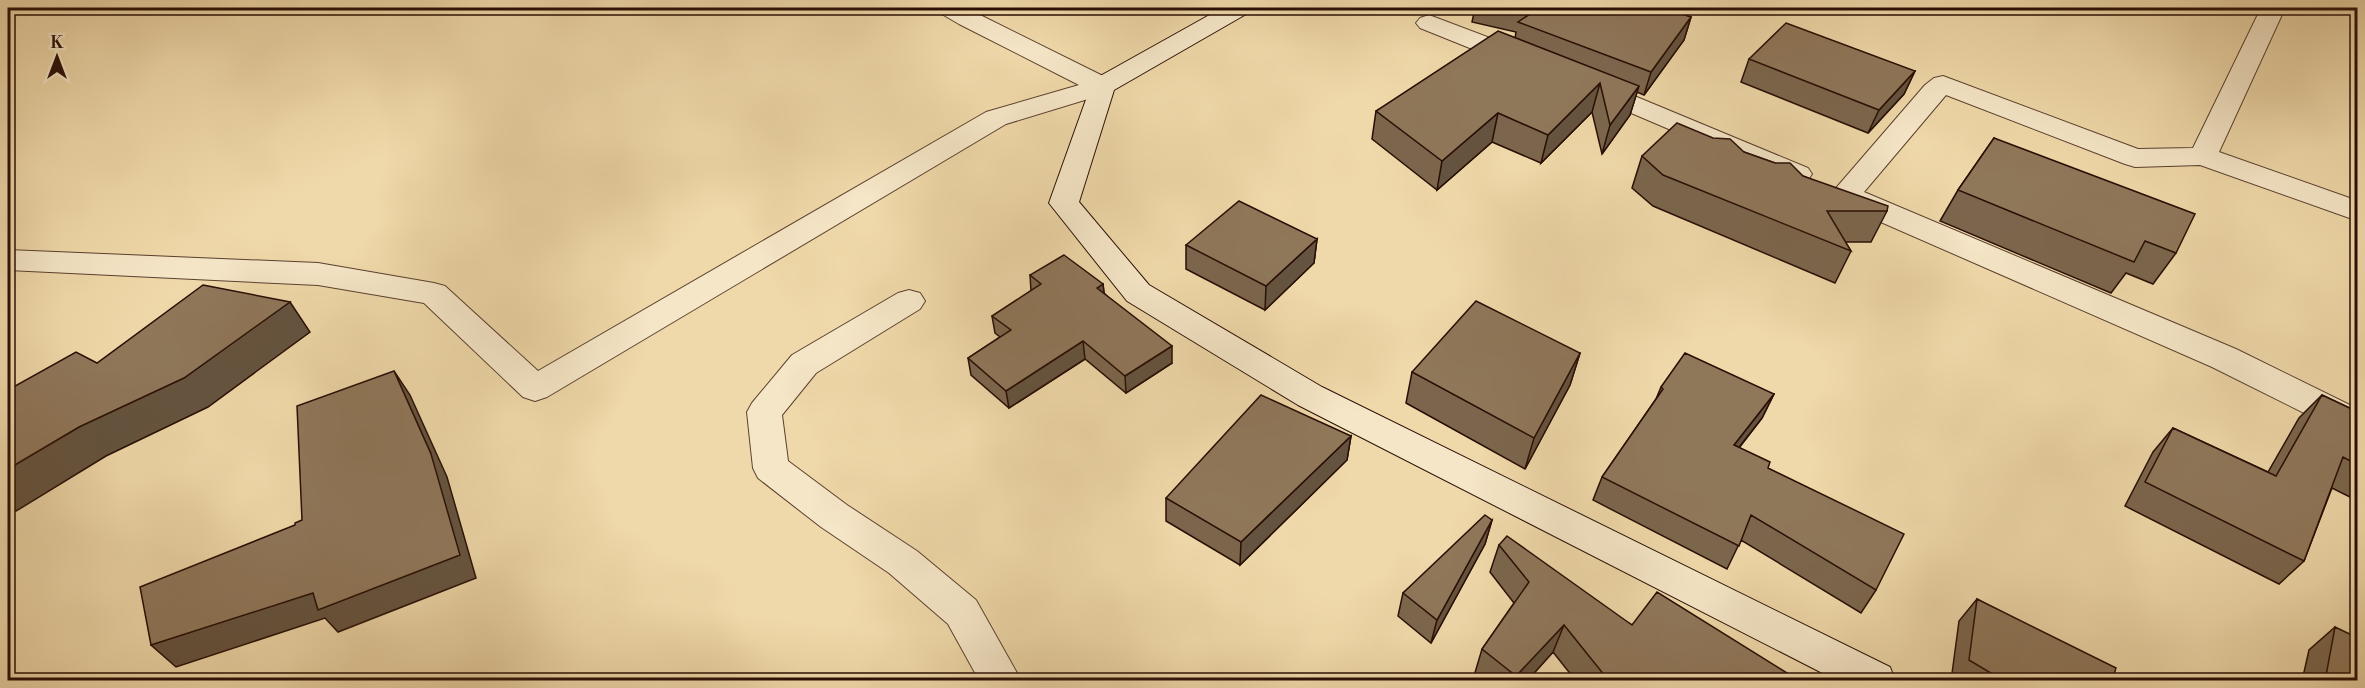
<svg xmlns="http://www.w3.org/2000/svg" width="2365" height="688" viewBox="0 0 2365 688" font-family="'Libre Bodoni',serif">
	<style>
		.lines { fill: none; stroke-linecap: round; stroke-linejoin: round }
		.street-casing { stroke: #5a402e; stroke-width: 2 }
		.secondary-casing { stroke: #280e05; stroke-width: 2 }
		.street { fill: #f5e6c7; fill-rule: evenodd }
		.secondary { fill: #f5e6c7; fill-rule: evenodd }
		.wall { fill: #7b664d; stroke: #280e05; stroke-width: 1.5 }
		.shaded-wall { fill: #64533f; stroke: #280e05; stroke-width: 1.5 }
		.building { fill: #8f775a; stroke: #280e05; stroke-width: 1.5 }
	</style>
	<rect width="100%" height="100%" fill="#efd8a9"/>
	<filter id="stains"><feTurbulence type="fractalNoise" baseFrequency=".00333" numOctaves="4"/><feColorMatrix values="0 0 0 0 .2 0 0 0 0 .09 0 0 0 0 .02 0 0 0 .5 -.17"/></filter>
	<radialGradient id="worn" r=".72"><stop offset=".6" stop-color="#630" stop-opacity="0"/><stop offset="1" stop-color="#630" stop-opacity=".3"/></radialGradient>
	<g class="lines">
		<g class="street-casing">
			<path id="street" d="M 937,8 L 966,8 L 1111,80 L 1115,86 L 1111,92 L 1006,124 L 547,397 L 535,401 L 523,397 L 424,303 L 318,285 L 8,270 L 8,250 L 318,263 L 434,283 L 445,286 L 538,371 L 986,112 L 1079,85 L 959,24 L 940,13 Z
				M 2261,8 L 2285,8 L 2219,152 L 2358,201 L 2358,221 L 2200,165 L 2135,167 L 2125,164 L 1946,95 L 1864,192 L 2236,349 L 2358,409 L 2358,438 L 2346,434 L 2212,367 L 1835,202 L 1830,195 L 1925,85 L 1934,78 L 1943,76 L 2138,149 L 2193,148 Z
				M 1429,15 L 1530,53 L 1534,59 L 1530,65 L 1521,67 L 1512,65 L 1420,28 L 1416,23 L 1420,18 Z
				M 1591,78 L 1808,168 L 1812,174 L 1808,180 L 1798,183 L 1788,180 L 1582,92 L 1578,86 L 1582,80 Z
				M 909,290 L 920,293 L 925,301 L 920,309 L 816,373 L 782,415 L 788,461 L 847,505 L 917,551 L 976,600 L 1021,680 L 979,680 L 948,624 L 889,573 L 821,527 L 758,478 L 753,468 L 747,412 L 752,403 L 792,355 L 898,293 Z"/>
		</g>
		<g class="secondary-casing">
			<path id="secondary" d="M 1222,8 L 1251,8 L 1248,13 L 1114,90 L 1079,202 L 1149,285 L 1322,387 L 1890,667 L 1895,680 L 1836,680 L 1298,405 L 1127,301 L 1049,203 L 1093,80 Z"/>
		</g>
		<use href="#street" class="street"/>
		<use href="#secondary" class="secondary"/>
	</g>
	<path class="wall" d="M 1475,8 L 1663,8 L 1691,17 L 1684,40 L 1644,95 L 1637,92 L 1630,115 L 1602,154 L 1592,112 L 1541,163 L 1492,142 L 1437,190 L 1372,139 L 1376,111 L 1515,38 L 1516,32 L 1472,22 Z
		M 1749,59 L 1915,71 L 1904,94 L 1868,133 L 1741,82 Z
		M 1994,138 L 2176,253 L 2153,284 L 2126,273 L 2111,293 L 1940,221 L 1958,190 Z
		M 1744,152 L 1775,163 L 1803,176 L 1887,211 L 1871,242 L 1845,242 L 1851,251 L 1835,283 L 1653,206 L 1632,188 L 1642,156 Z
		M 1317,239 L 1314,263 L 1265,310 L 1186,269 L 1186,245 Z
		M 1030,275 L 1103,284 L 1104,293 L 1172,363 L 1126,393 L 1085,359 L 1009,408 L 971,375 L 968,358 L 1000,337 L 995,333 L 992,316 L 1031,291 Z
		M 1580,353 L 1570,385 L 1525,469 L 1406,403 L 1412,372 Z
		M 1661,387 L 1774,394 L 1762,418 L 1739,448 L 1768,468 L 1876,590 L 1861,613 L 1741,540 L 1727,569 L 1593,500 L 1602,477 L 1656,399 Z
		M 2322,395 L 2358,412 L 2358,501 L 2332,488 L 2304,561 L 2279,584 L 2125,506 L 2153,452 L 2173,428 L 2268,472 L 2299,418 Z
		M 1351,436 L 1347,460 L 1240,565 L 1166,521 L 1166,498 Z
		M 1492,520 L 1485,544 L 1431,643 L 1398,616 L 1403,593 Z
		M 1499,545 L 1632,625 L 1800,681 L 1576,681 L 1553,652 L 1527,681 L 1480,681 L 1474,676 L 1482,649 L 1514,603 L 1490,572 Z
		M 1977,599 L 2112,681 L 1951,681 L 1959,621 Z
		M 2335,627 L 2358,681 L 2302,681 L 2309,650 Z"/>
	<path class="shaded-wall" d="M 1691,17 L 1684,40 L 1644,95 L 1651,72 Z
		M 1915,71 L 1904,94 L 1868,133 L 1879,110 Z
		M 1600,83 L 1592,112 L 1541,163 L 1548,135 Z
		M 1639,86 L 1630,115 L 1602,154 L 1610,125 Z
		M 1498,113 L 1492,142 L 1437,190 L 1442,161 Z
		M 1317,239 L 1314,263 L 1265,310 L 1266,286 Z
		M 1103,284 L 1105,301 L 1097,288 Z
		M 290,302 L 310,332 L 208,407 L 106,456 L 8,516 L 8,469 Z
		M 1083,341 L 1085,359 L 1009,408 L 1006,391 Z
		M 1172,346 L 1172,363 L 1126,393 L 1125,376 Z
		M 1580,353 L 1570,385 L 1525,469 L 1534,438 Z
		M 394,371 L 410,395 L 447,477 L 476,578 L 338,632 L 325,618 L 176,667 L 151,645 L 431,454 Z
		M 1774,394 L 1762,418 L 1722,469 L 1734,445 Z
		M 1351,436 L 1347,460 L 1240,565 L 1241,542 Z
		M 1492,520 L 1485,544 L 1431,643 L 1437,620 Z
		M 1564,625 L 1553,652 L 1527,681 L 1515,681 L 1516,676 Z"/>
	<path class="building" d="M 1512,8 L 1663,8 L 1691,17 L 1651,72 L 1518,22 L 1533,12 Z
		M 1786,23 L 1915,71 L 1879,110 L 1749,59 Z
		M 1498,31 L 1639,86 L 1610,125 L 1600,83 L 1548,135 L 1498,113 L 1442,161 L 1376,111 Z
		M 1677,123 L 1713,138 L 1730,139 L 1744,152 L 1775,163 L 1790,163 L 1803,176 L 1888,206 L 1887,211 L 1827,211 L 1851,251 L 1663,175 L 1642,156 Z
		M 1994,138 L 2195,214 L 2176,253 L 2145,241 L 2134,262 L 1958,190 Z
		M 1239,201 L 1317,239 L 1266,286 L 1186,245 Z
		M 1064,255 L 1103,284 L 1097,288 L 1172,346 L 1125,376 L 1083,341 L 1006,391 L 968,358 L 1011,330 L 992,316 L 1041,284 L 1030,275 Z
		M 203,285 L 290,302 L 184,378 L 79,427 L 8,469 L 8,390 L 76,352 L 97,363 Z
		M 1476,301 L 1580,353 L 1534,438 L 1412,372 Z
		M 1685,353 L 1774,394 L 1734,445 L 1770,462 L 1768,468 L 1904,534 L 1876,590 L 1751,515 L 1739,546 L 1602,477 L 1663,389 L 1661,387 Z
		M 394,371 L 431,454 L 460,555 L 318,610 L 313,593 L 151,645 L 140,587 L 295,525 L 295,523 L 302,520 L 297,406 Z
		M 1261,395 L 1351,436 L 1241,542 L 1166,498 Z
		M 2322,395 L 2358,412 L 2358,465 L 2343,457 L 2304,561 L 2145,482 L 2173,428 L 2276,476 Z
		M 1485,515 L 1492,520 L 1437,620 L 1403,593 Z
		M 1507,536 L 1632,625 L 1657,592 L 1800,681 L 1609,681 L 1564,625 L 1516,676 L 1482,649 L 1529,582 L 1499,545 Z
		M 1977,599 L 2116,668 L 2112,681 L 2004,681 L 1969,660 Z
		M 2335,627 L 2358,638 L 2358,681 L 2325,681 Z"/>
	<rect width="2365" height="688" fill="none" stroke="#efd8a9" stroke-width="30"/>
	<rect x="9" y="9" width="2347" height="670" fill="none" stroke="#280e05" stroke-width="3"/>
	<rect x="15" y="15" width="2335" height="658" fill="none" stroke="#280e05" stroke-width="1.5"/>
	<g transform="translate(57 57)" stroke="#f5e6c7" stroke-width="4.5" paint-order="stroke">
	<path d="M0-4.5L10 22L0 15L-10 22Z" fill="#280e05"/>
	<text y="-9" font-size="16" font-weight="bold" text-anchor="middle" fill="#280e05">K</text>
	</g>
	<rect width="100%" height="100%" filter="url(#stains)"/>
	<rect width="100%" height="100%" fill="url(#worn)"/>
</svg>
